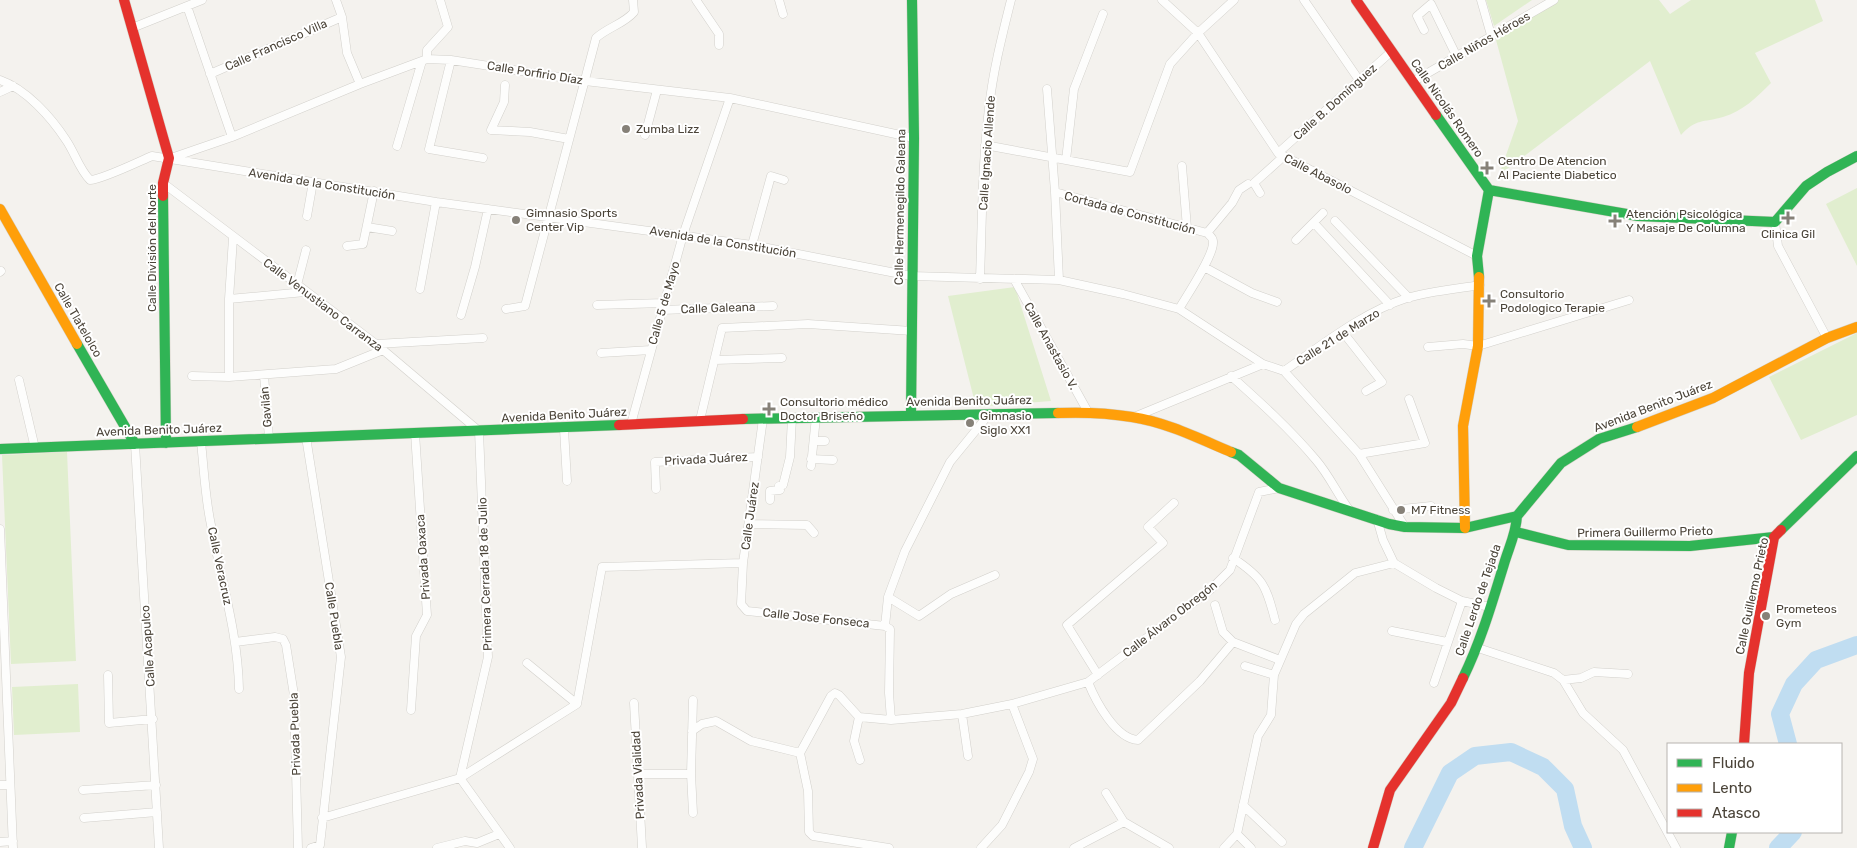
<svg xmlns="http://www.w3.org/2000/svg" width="1857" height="848" viewBox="0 0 1857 848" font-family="Rubik,sans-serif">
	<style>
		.green { fill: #e1eecf }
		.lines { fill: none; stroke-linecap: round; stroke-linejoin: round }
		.river { stroke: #c0ddf1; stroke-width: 18 }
		.street-casing { stroke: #d2d0cb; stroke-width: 9 }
		.fast-casing { stroke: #d3cfc5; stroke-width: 11 }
		.slow-casing { stroke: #d3cfc5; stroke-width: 11 }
		.jam-casing { stroke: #d3cfc5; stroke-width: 11 }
		.street { stroke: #fdfdfc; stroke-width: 8 }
		.fast { stroke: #30b455; stroke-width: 10 }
		.slow { stroke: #ff9f0a; stroke-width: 10 }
		.jam { stroke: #e5322d; stroke-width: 10 }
		.poi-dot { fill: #868178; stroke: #fff; stroke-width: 2 }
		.labels { text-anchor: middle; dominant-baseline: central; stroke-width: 4; stroke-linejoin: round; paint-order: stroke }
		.street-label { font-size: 12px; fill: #4b4439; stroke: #fff }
		.poi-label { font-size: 12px; fill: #4b4439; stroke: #fff; text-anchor: start }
	</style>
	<rect width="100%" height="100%" fill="#f4f2ee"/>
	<path class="green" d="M 1486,0 L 1532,0 L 1494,26 Z
		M 1557,0 L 1659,0 L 1670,14 L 1691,0 L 1815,0 L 1823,21 L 1755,53 L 1771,83 C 1756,98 1743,111 1723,117 C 1702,123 1697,118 1681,135 L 1650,61 L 1499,175 L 1518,121 L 1496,40 Z
		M 1857,188 L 1857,266 L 1826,204 Z
		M 1015,287 L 1051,401 L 976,407 L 948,296 Z
		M 1857,333 L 1857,415 L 1801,440 L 1769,377 Z
		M 67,452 L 76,661 L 11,664 L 2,455 Z
		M 78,684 L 80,732 L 14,735 L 12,687 Z"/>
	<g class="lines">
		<path class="river" d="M 1788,744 L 1780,714 L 1794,684 L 1816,660 L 1857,645
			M 1413,848 L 1450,773 L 1475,756 L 1511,752 L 1543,767 L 1565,789 L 1573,826 L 1583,848
			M 1778,848 L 1793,832"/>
		<g class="street-casing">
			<path id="street" d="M 336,0 L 342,17 L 347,53 L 360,84
				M 696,0 L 719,34 L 719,45
				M 779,0 L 783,14
				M 1162,0 L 1198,33 L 1278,153 L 1477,256
				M 1304,0 L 1359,80
				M 1481,0 L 1491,35
				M 187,6 L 232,137
				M 132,28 L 202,0
				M 1424,30 L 1417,16 L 1431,4 L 1457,57
				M 427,59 L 427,50 L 448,27 L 440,0
				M 451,60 L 429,149 L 483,158
				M 210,74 L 342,17
				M 0,80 C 26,89 51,117 66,140 C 75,153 79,169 90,180 C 101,180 138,162 152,156 L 436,202 L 752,245 L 911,276 L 1059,280 L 1123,294 L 1179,309 L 1263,364 L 1284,371 L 1359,454 L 1405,527
				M 1414,81 L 1554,0
				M 505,85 L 504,102 L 491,130 L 530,132 L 569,139
				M 1047,89 L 1055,192 L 1059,280
				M 0,92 L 13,86
				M 645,135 L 657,90
				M 985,145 L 1130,172 L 1170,64 L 1198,33 L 1234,0
				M 397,146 L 422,61
				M 1278,153 L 1392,51
				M 171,158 L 232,137 L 360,84 L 427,59 L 451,60 L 585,81 L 730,98 L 914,138
				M 1066,160 L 1074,89 L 1103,14
				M 1182,166 L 1187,228
				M 163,183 L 376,344 L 479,431 L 488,657 L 460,778 L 510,848
				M 1055,192 L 1207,233 C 1210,236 1214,238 1213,243 C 1213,257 1187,295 1179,309
				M 1260,193 L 1254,183 L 1284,156
				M 307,216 L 313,182
				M 1335,221 L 1409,298
				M 1775,222 L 1778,246 L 1827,338
				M 1314,223 L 1390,305
				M 367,227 L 392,231
				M 1207,233 L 1232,203 L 1239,190 L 1248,184
				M 1296,240 L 1323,213
				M 752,245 L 771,176 L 784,180
				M 347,246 L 363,244 L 374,191
				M 1204,267 L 1252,293 L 1277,302
				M 0,272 L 1,271
				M 980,279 C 982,222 982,165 989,108 C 993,71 1002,36 1011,0
				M 1014,279 L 1088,412
				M 297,285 L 306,250
				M 420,289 L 436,202
				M 229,299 L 305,292
				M 597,305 L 664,303
				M 506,309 L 525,306 L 596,38 C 608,27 624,24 634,12 L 633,0
				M 662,310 L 773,306
				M 461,315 L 475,267 L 488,209
				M 1342,331 L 1382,382 L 1366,391
				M 376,344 L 483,338
				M 1428,347 L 1463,344 L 1478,346 L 1629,300
				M 601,353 L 651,350
				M 715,360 L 782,358
				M 1284,371 C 1322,345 1363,312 1407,298 C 1430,291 1456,289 1480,285
				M 264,375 L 269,438
				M 192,376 L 229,377 L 336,369 L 383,350
				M 1231,376 C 1260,402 1290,429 1316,460 C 1329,475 1338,495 1350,511
				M 229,377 L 229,299 L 233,238
				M 19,380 L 35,448
				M 1134,417 L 1263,364
				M 763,419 L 743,563 L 741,604 L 747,611 L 885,626
				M 700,420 L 722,328 L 808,324 L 912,331
				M 631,424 L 683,235 L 730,98
				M 564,429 L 567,481
				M 306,437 L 341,657 L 320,845 L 311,848
				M 814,441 L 825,441
				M 201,442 C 204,469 205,497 211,525 C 221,580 238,633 239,689
				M 135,444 L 159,848
				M 1359,454 L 1425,443 L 1409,399
				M 811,459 L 833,460
				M 811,466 L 816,417
				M 656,489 L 655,462 L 758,457
				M 770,500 L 770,491 L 780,490 L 779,486 L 783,485 L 790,457 L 792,418
				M 1393,510 L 1431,506
				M 1377,519 L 1383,540 L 1394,563 L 1436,588 L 1462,601 L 1490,607
				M 750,524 L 807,525 L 814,533
				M 0,529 L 13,848
				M 1233,558 C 1263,578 1266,585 1275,620
				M 888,597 L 919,616 L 951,594 L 995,575
				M 1215,605 L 1223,632 L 1233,642 L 1280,660
				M 1392,631 L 1447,642
				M 235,642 L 275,637 L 283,639 L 286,645 L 294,695 L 298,848
				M 1478,648 L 1554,673 L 1563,680 L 1583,713 L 1623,750 L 1676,848
				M 527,663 L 577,704
				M 1245,666 L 1274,675
				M 108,675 L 109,723 L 153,719
				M 1098,675 L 1067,625 L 1163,543 L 1148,527 L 1174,503
				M 1563,680 L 1581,678 L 1594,672 L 1628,674
				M 1088,682 C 1096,702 1116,739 1138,740 L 1200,681 L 1233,642
				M 1434,683 L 1462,601
				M 693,700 L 691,774 L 693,813
				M 634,703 L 642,847
				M 411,710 L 416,636 L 427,615 L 415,433
				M 962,714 L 968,756
				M 859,717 L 854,741 L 860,760
				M 891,720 L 889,693 L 890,629 L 885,626 L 888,597 L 905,551 L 950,462 L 990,413
				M 692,731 L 702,724 L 716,721 L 751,741 L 800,753
				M 638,774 L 691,774
				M 0,785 L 10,785
				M 83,790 L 156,785
				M 1106,793 L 1124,822 L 1169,848
				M 1243,805 L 1282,842
				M 84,818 L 157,812
				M 322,818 L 460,778 L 577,704 L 602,567 L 743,563
				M 1237,834 L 1251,848
				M 0,842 L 13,841
				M 437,848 L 465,841 L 477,843 L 499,834
				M 889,848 L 813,836 L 809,832 L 808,791 L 800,753 L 831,696 L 835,693 L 839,695 L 859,717 L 891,720 L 962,714 L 1012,704 L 1088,682 L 1210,590 L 1230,570 L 1259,492 L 1279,488
				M 981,848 L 1002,825 L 1029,772 L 1033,759 L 1012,704
				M 1074,848 L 1124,822
				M 1224,848 L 1237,834 L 1258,736 L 1271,715 L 1274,675 L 1296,624 L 1304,614 L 1355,573 L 1394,563"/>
		</g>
		<g class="fast-casing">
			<path id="fast" d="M 1436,115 L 1489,190 L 1638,216 L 1775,222 L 1806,186 L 1827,172 L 1857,156
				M 163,196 L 166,443
				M 1479,277 L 1477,256 L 1489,190
				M 77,344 L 135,444
				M 911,414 L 914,138 L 912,0
				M 743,419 L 1058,413
				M 0,449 L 619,425
				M 1231,452 L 1239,455 L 1279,488 L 1389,524 L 1405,527 L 1465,528 L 1517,516 L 1561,463 L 1599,439 L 1637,427
				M 1781,530 L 1857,456
				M 1516,532 L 1568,545 L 1690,546 L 1774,537
				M 1463,678 C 1481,641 1492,603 1504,564 C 1509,547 1516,534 1517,516
				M 1729,848 L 1732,832"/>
		</g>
		<g class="slow-casing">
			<path id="slow" d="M 0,209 L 77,344
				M 1058,413 C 1083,412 1108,413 1132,417 C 1166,422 1200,439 1231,452
				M 1637,427 L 1713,398 L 1827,338 L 1857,327
				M 1465,528 L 1463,426 L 1478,346 L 1479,277"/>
		</g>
		<g class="jam-casing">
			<path id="jam" d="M 124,0 L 169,158 L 163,183 L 163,196
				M 1356,0 L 1436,115
				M 619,425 L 743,419
				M 1744,744 L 1749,673 L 1774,537 L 1781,530
				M 1373,848 L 1390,790 L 1451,703 L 1463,678"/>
		</g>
		<use href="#street" class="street"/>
		<use href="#fast" class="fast"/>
		<use href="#slow" class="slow"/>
		<use href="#jam" class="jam"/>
	</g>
	<g class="poi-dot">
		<circle cx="626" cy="129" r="5"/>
		<path d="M1484.5 160.5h5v5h5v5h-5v5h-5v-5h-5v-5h5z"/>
		<path d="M1785.5 210.5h5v5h5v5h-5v5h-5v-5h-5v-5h5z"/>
		<circle cx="516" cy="220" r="5"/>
		<path d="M1612.5 213.5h5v5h5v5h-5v5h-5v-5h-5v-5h5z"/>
		<path d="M1486.5 293.5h5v5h5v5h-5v5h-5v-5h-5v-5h5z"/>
		<path d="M766.5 401.5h5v5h5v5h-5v5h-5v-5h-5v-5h5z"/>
		<circle cx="970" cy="423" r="5"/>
		<circle cx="1401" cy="510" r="5"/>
		<circle cx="1766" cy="616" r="5"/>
	</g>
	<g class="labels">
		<g class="street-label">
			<text transform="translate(1484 41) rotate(-30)">Calle Niños Héroes</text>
			<text transform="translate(276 45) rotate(-24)">Calle Francisco Villa</text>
			<text transform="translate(535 73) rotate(9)">Calle Porfirio Díaz</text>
			<text transform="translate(1335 102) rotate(-42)">Calle B. Domínguez</text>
			<text transform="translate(1447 108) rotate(55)">Calle Nicolás Romero</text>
			<text transform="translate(987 153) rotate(-86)">Calle Ignacio Allende</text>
			<text transform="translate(1318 174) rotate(27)">Calle Abasolo</text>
			<text transform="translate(322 184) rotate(9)">Avenida de la Constitución</text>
			<text transform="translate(900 207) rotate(-89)">Calle Hermenegildo Galeana</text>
			<text transform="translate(1130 213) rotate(15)">Cortada de Constitución</text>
			<text transform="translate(723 242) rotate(9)">Avenida de la Constitución</text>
			<text transform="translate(152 248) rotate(-90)">Calle División del Norte</text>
			<text transform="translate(664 303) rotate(-74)">Calle 5 de Mayo</text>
			<text transform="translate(323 305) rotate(37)">Calle Venustiano Carranza</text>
			<text transform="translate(718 308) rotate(-2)">Calle Galeana</text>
			<text transform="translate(78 320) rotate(60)">Calle Tlatelolco</text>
			<text transform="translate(1338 337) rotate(-32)">Calle 21 de Marzo</text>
			<text transform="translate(1051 346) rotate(61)">Calle Anastasio V.</text>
			<text transform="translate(969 401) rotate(-1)">Avenida Benito Juárez</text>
			<text transform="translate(1653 406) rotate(-21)">Avenida Benito Juárez</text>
			<text transform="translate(266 407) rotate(-95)">Gavilán</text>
			<text transform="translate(564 415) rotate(-3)">Avenida Benito Juárez</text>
			<text transform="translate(159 430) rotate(-2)">Avenida Benito Juárez</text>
			<text transform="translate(706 459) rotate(-3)">Privada Juárez</text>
			<text transform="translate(750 516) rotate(-82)">Calle Juárez</text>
			<text transform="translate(1645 532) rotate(-1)">Primera Guillermo Prieto</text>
			<text transform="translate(423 557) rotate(-94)">Privada Oaxaca</text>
			<text transform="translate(220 566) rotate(78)">Calle Veracruz</text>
			<text transform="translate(485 574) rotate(-92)">Primera Cerrada 18 de Julio</text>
			<text transform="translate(1752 596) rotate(-78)">Calle Guillermo Prieto</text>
			<text transform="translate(1478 600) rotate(-71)">Calle Lerdo de Tejada</text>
			<text transform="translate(334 616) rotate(81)">Calle Puebla</text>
			<text transform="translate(816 618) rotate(6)">Calle Jose Fonseca</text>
			<text transform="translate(1170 619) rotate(-38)">Calle Álvaro Obregón</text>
			<text transform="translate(148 646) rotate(-94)">Calle Acapulco</text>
			<text transform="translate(295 734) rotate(-92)">Privada Puebla</text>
			<text transform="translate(638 775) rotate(-93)">Privada Vialidad</text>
		</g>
		<g class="poi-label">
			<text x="636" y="129">Zumba Lizz</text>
			<text x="1498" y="161">Centro De Atencion<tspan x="1498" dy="14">Al Paciente Diabetico</tspan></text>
			<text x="526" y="213">Gimnasio Sports<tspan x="526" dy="14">Center Vip</tspan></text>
			<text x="1626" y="214">Atención Psicológica<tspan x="1626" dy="14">Y Masaje De Columna</tspan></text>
			<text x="1788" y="234" text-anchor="middle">Clinica Gil</text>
			<text x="1500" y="294">Consultorio<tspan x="1500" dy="14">Podologico Terapie</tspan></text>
			<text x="780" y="402">Consultorio médico<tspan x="780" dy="14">Doctor Briseño</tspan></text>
			<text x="980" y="416">Gimnasio<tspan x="980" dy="14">Siglo XX1</tspan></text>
			<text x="1411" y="510">M7 Fitness</text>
			<text x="1776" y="609">Prometeos<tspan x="1776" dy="14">Gym</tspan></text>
		</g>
	</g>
	<rect x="1667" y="743" width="175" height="90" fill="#ffffff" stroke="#b7b4b0"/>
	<rect x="1677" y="759" width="25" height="8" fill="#30b455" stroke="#b7b4b0"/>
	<text x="1712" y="768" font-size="15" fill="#4b4439">Fluido</text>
	<rect x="1677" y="784" width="25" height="8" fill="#ff9f0a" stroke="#b7b4b0"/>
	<text x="1712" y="793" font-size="15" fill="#4b4439">Lento</text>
	<rect x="1677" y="809" width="25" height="8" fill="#e5322d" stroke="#b7b4b0"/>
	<text x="1712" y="818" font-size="15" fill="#4b4439">Atasco</text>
</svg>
